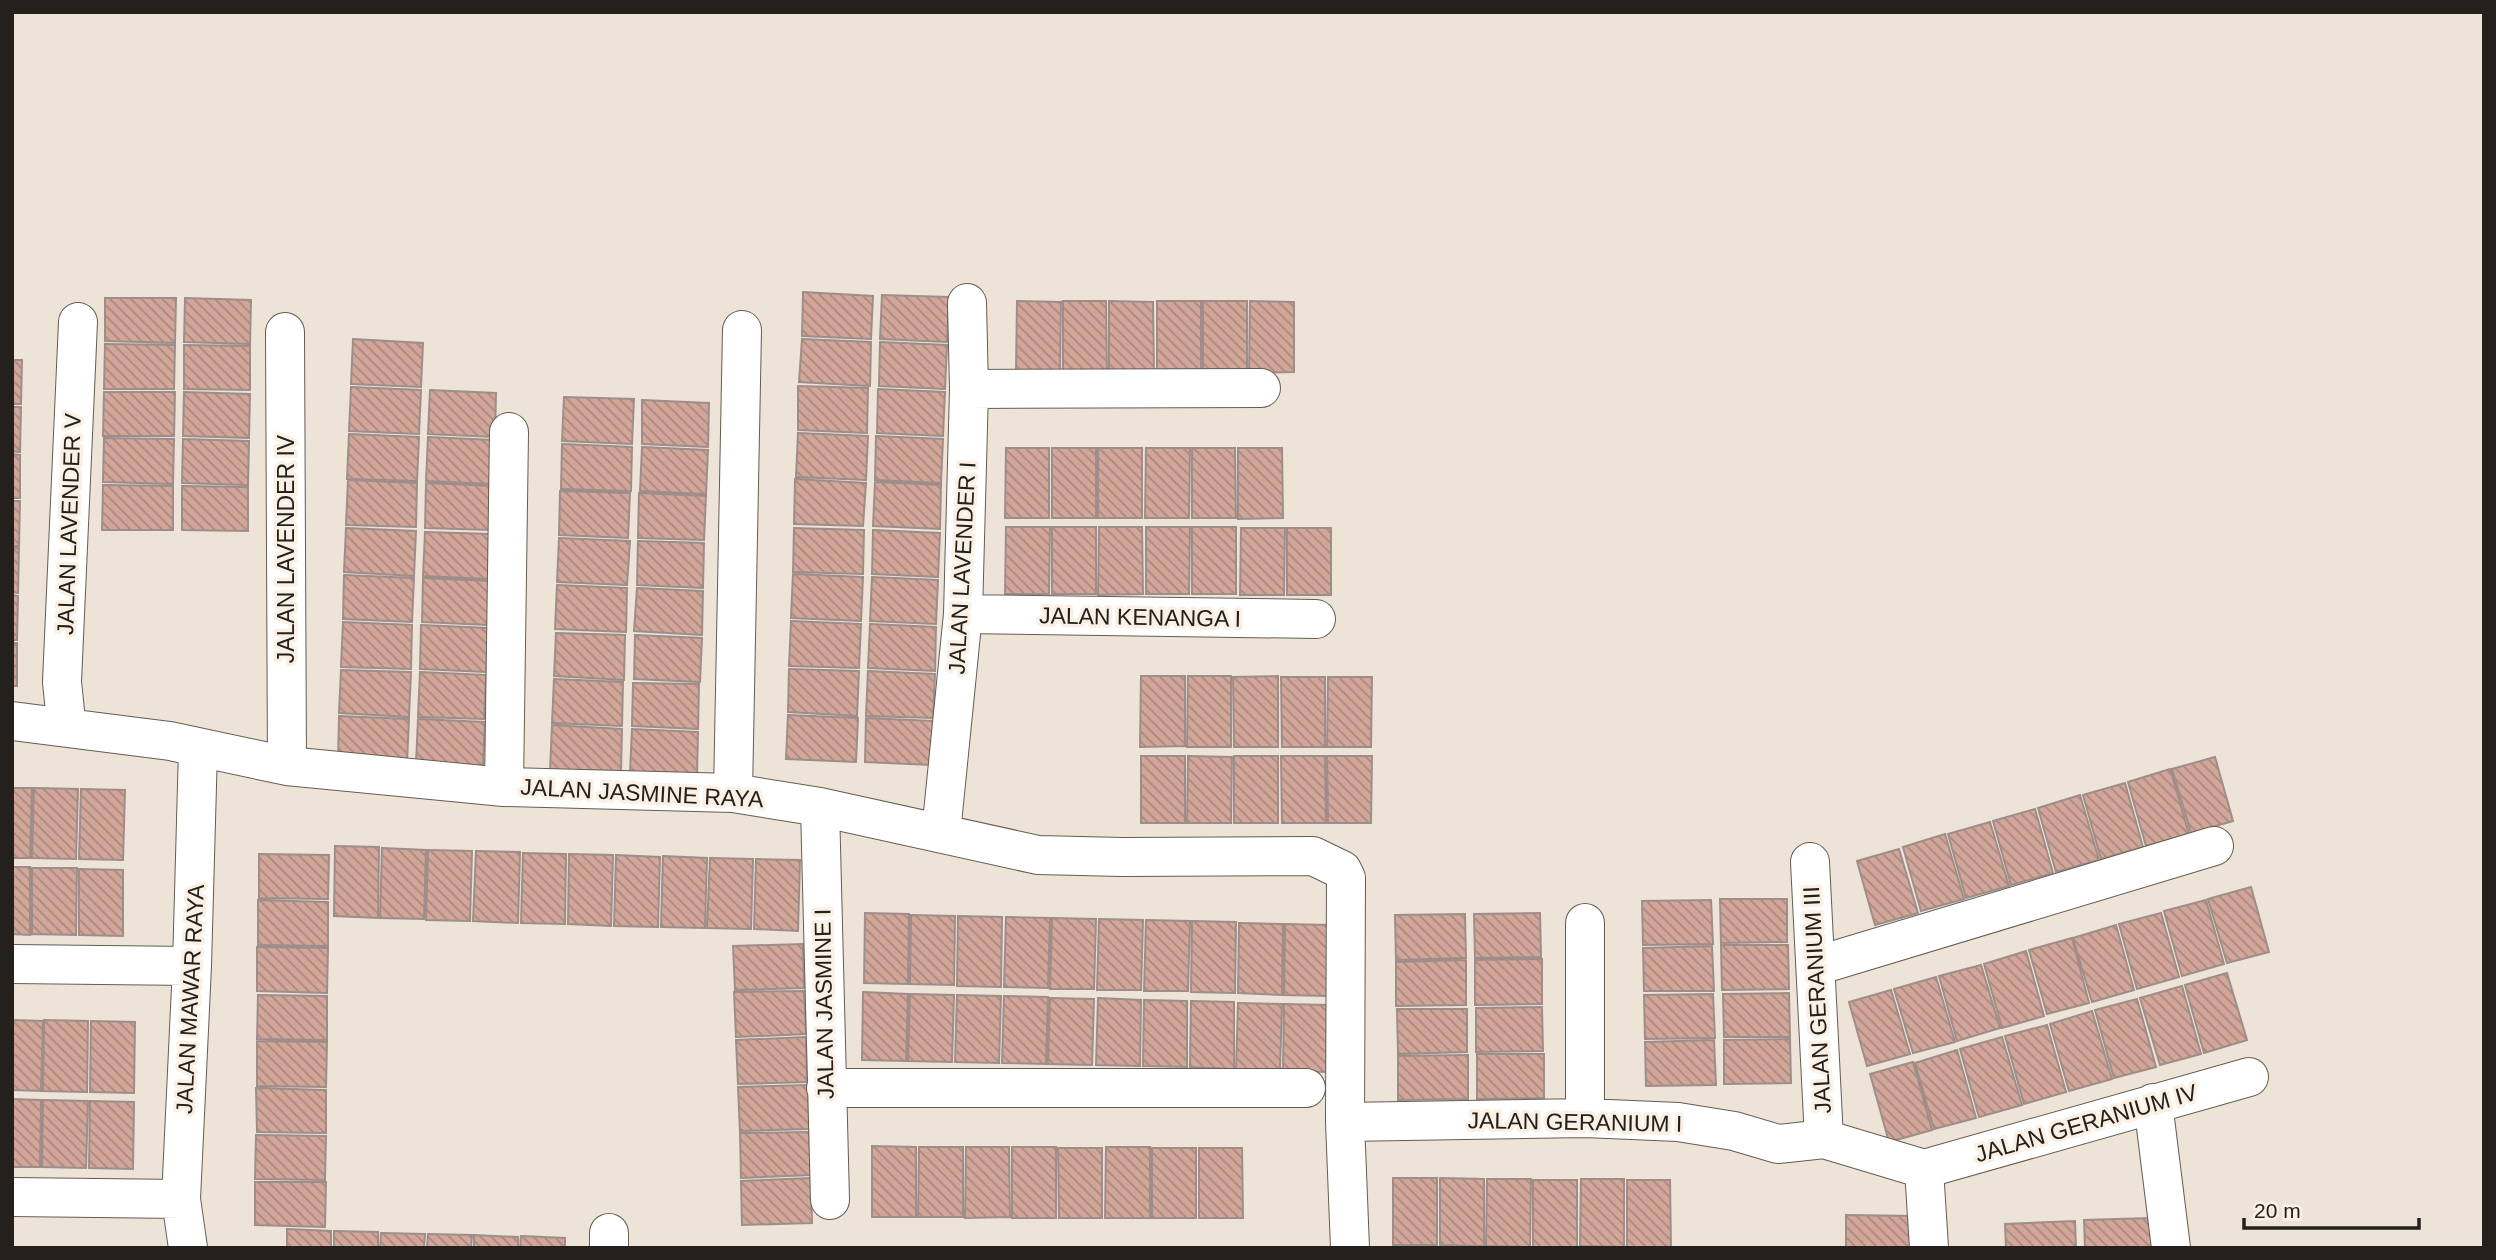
<svg xmlns="http://www.w3.org/2000/svg" width="2496" height="1260" viewBox="0 0 2496 1260" font-family="Arial,sans-serif">
	<style>
		.building { fill: url(#building-back-hatch); stroke: #9d8e8a; stroke-width: 2 }
		.lines { fill: none; stroke-linecap: round; stroke-linejoin: round }
		.minor-casing { stroke: #655d52; stroke-width: 40 }
		.minor { stroke: #fff; stroke-width: 38 }
		.labels { text-anchor: middle; dominant-baseline: central; stroke-width: 7; stroke-linejoin: round; paint-order: stroke }
		.street-label { font-size: 23px; fill: #24211c; stroke: #fbf0e4 }
	</style>
	<defs>
		<pattern id="building-back-hatch" width="6" height="6" patternUnits="userSpaceOnUse" patternTransform="scale(1.75)"><rect width="6" height="6" fill="#d3a69a"/><path d="M-1 5l2 2M0 0l6 6M5-1l2 2" fill="none" stroke="#ab877d"/></pattern>
	</defs>
	<rect width="100%" height="100%" fill="#ede3d7"/>
	<path class="building" d="M 803,292 L 873,296 L 871,339 L 802,336 Z
		M 882,295 L 949,297 L 947,342 L 880,339 Z
		M 105,298 L 176,298 L 175,343 L 105,341 Z
		M 185,298 L 251,300 L 250,344 L 184,342 Z
		M 1017,301 L 1061,302 L 1060,372 L 1016,371 Z
		M 1063,301 L 1106,301 L 1107,372 L 1063,371 Z
		M 1109,301 L 1153,302 L 1154,372 L 1109,371 Z
		M 1157,301 L 1201,301 L 1201,372 L 1157,371 Z
		M 1203,301 L 1247,301 L 1247,371 L 1203,371 Z
		M 1250,301 L 1294,302 L 1294,372 L 1249,373 Z
		M 353,339 L 423,343 L 421,387 L 351,384 Z
		M 802,339 L 871,342 L 870,386 L 799,382 Z
		M 880,342 L 947,345 L 945,389 L 879,386 Z
		M 105,344 L 175,345 L 174,389 L 104,389 Z
		M 184,345 L 250,346 L 250,390 L 184,389 Z
		M 12,360 L 22,360 L 21,404 L 12,404 Z
		M 798,386 L 868,388 L 867,433 L 798,430 Z
		M 351,387 L 421,390 L 419,434 L 349,431 Z
		M 878,389 L 945,392 L 943,436 L 877,433 Z
		M 430,390 L 496,393 L 495,437 L 428,434 Z
		M 104,392 L 175,392 L 174,436 L 103,436 Z
		M 184,392 L 250,394 L 249,438 L 183,436 Z
		M 564,397 L 634,399 L 632,444 L 562,441 Z
		M 642,400 L 709,403 L 708,447 L 642,444 Z
		M 12,407 L 21,407 L 20,452 L 12,451 Z
		M 798,433 L 868,436 L 866,480 L 796,477 Z
		M 349,434 L 419,437 L 417,481 L 347,479 Z
		M 876,436 L 943,439 L 941,483 L 875,480 Z
		M 428,437 L 494,440 L 493,484 L 426,481 Z
		M 104,438 L 174,439 L 173,484 L 103,482 Z
		M 183,439 L 249,441 L 248,485 L 182,483 Z
		M 562,444 L 632,447 L 631,491 L 561,489 Z
		M 642,447 L 708,450 L 706,494 L 640,491 Z
		M 1006,448 L 1049,448 L 1049,518 L 1005,518 Z
		M 1052,448 L 1096,448 L 1096,518 L 1052,518 Z
		M 1098,448 L 1142,448 L 1142,518 L 1098,518 Z
		M 1146,448 L 1190,448 L 1189,518 L 1145,518 Z
		M 1192,448 L 1235,448 L 1236,518 L 1192,518 Z
		M 1238,448 L 1282,448 L 1283,518 L 1238,519 Z
		M 12,454 L 20,455 L 20,498 L 12,498 Z
		M 795,479 L 866,483 L 863,526 L 794,524 Z
		M 348,480 L 417,483 L 416,527 L 346,525 Z
		M 875,482 L 941,485 L 940,529 L 873,526 Z
		M 426,483 L 493,486 L 491,530 L 425,528 Z
		M 103,485 L 173,486 L 173,530 L 102,530 Z
		M 182,486 L 248,487 L 248,531 L 182,530 Z
		M 560,491 L 630,493 L 628,538 L 559,535 Z
		M 639,493 L 706,496 L 704,540 L 638,538 Z
		M 12,501 L 20,501 L 19,546 L 12,546 Z
		M 1006,527 L 1050,527 L 1049,594 L 1005,594 Z
		M 1052,527 L 1096,527 L 1096,594 L 1052,594 Z
		M 1099,527 L 1142,527 L 1143,594 L 1098,595 Z
		M 1146,527 L 1190,527 L 1189,594 L 1146,594 Z
		M 1192,527 L 1236,527 L 1236,594 L 1192,594 Z
		M 346,528 L 416,531 L 414,576 L 344,572 Z
		M 794,528 L 864,530 L 863,574 L 793,572 Z
		M 1241,528 L 1285,528 L 1284,595 L 1240,595 Z
		M 1287,528 L 1331,528 L 1331,595 L 1287,595 Z
		M 873,530 L 940,533 L 938,577 L 872,574 Z
		M 425,532 L 491,534 L 489,579 L 423,576 Z
		M 559,538 L 630,541 L 627,585 L 557,582 Z
		M 638,541 L 704,543 L 703,588 L 637,585 Z
		M 12,548 L 19,548 L 18,593 L 12,592 Z
		M 793,574 L 863,577 L 861,621 L 791,618 Z
		M 344,575 L 414,578 L 412,622 L 343,619 Z
		M 872,577 L 938,580 L 936,624 L 870,621 Z
		M 423,578 L 490,581 L 488,625 L 422,622 Z
		M 557,585 L 627,588 L 626,632 L 555,629 Z
		M 637,588 L 703,591 L 702,635 L 634,631 Z
		M 12,595 L 18,596 L 17,640 L 12,640 Z
		M 791,621 L 861,624 L 859,668 L 789,666 Z
		M 343,622 L 412,625 L 411,669 L 341,667 Z
		M 870,624 L 936,627 L 935,671 L 868,668 Z
		M 421,625 L 488,628 L 486,672 L 420,669 Z
		M 556,633 L 625,635 L 624,680 L 554,676 Z
		M 635,635 L 702,638 L 700,682 L 634,679 Z
		M 12,643 L 17,643 L 17,686 L 12,686 Z
		M 789,669 L 859,671 L 857,716 L 788,712 Z
		M 341,670 L 411,672 L 409,717 L 339,713 Z
		M 868,671 L 935,674 L 933,718 L 866,716 Z
		M 420,672 L 486,675 L 484,719 L 418,717 Z
		M 1141,676 L 1185,676 L 1185,746 L 1140,747 Z
		M 1188,676 L 1231,676 L 1231,747 L 1187,747 Z
		M 1278,676 L 1278,747 L 1234,747 L 1233,677 Z
		M 1281,677 L 1325,677 L 1325,747 L 1282,747 Z
		M 1328,677 L 1372,677 L 1371,747 L 1327,747 Z
		M 554,679 L 623,682 L 622,726 L 552,723 Z
		M 633,683 L 699,684 L 698,729 L 632,726 Z
		M 788,715 L 858,718 L 856,762 L 786,759 Z
		M 339,716 L 409,719 L 407,763 L 338,760 Z
		M 866,718 L 933,721 L 931,765 L 865,762 Z
		M 418,719 L 485,722 L 483,766 L 416,763 Z
		M 552,725 L 622,729 L 621,773 L 550,770 Z
		M 632,729 L 698,732 L 697,776 L 630,773 Z
		M 1141,756 L 1185,756 L 1185,823 L 1141,823 Z
		M 1188,756 L 1232,757 L 1231,823 L 1187,823 Z
		M 1234,756 L 1278,756 L 1278,823 L 1234,823 Z
		M 1281,756 L 1325,756 L 1326,823 L 1282,823 Z
		M 1327,756 L 1372,756 L 1371,823 L 1328,823 Z
		M 2215,757 L 2233,821 L 2191,833 L 2172,769 Z
		M 2170,769 L 2189,834 L 2146,846 L 2128,782 Z
		M 2125,783 L 2143,847 L 2101,859 L 2083,795 Z
		M 12,788 L 32,788 L 30,858 L 12,858 Z
		M 34,788 L 78,789 L 76,859 L 32,858 Z
		M 81,789 L 125,790 L 123,860 L 79,859 Z
		M 2080,795 L 2099,860 L 2056,872 L 2038,808 Z
		M 2035,809 L 2053,873 L 2011,885 L 1993,821 Z
		M 1990,822 L 2009,886 L 1966,898 L 1948,834 Z
		M 1945,834 L 1964,899 L 1921,911 L 1903,847 Z
		M 335,846 L 379,847 L 378,918 L 334,916 Z
		M 382,848 L 426,850 L 424,919 L 380,918 Z
		M 1899,849 L 1918,913 L 1875,925 L 1857,861 Z
		M 428,850 L 472,851 L 470,921 L 426,920 Z
		M 476,851 L 520,852 L 518,923 L 473,921 Z
		M 523,853 L 566,854 L 565,924 L 521,923 Z
		M 259,854 L 329,855 L 328,899 L 259,898 Z
		M 569,854 L 613,855 L 611,926 L 568,924 Z
		M 616,855 L 660,857 L 658,927 L 614,926 Z
		M 663,856 L 707,858 L 705,928 L 661,927 Z
		M 710,858 L 753,859 L 751,929 L 707,928 Z
		M 756,859 L 800,860 L 798,931 L 754,929 Z
		M 12,867 L 30,867 L 30,935 L 12,934 Z
		M 32,868 L 77,868 L 76,935 L 32,934 Z
		M 79,869 L 123,870 L 123,936 L 79,935 Z
		M 2251,887 L 2269,952 L 2227,963 L 2208,899 Z
		M 1720,899 L 1787,899 L 1787,942 L 1721,943 Z
		M 258,900 L 328,902 L 328,946 L 258,945 Z
		M 1711,900 L 1713,944 L 1643,945 L 1642,901 Z
		M 2206,900 L 2224,964 L 2182,976 L 2164,911 Z
		M 865,913 L 909,914 L 908,984 L 864,983 Z
		M 1540,913 L 1541,957 L 1475,958 L 1474,914 Z
		M 2161,913 L 2179,977 L 2137,989 L 2119,924 Z
		M 1465,914 L 1466,958 L 1396,960 L 1395,915 Z
		M 911,915 L 955,916 L 954,985 L 910,984 Z
		M 958,916 L 1002,917 L 1001,987 L 957,986 Z
		M 1006,917 L 1050,918 L 1048,988 L 1004,987 Z
		M 1052,918 L 1096,919 L 1094,989 L 1050,989 Z
		M 1099,919 L 1143,920 L 1141,990 L 1097,990 Z
		M 1146,920 L 1190,921 L 1188,991 L 1144,991 Z
		M 1192,921 L 1236,922 L 1235,993 L 1191,992 Z
		M 1239,923 L 1283,924 L 1282,995 L 1238,993 Z
		M 1285,924 L 1329,925 L 1328,996 L 1284,995 Z
		M 2116,925 L 2134,990 L 2092,1002 L 2073,938 Z
		M 2072,938 L 2089,1003 L 2047,1014 L 2029,950 Z
		M 803,944 L 804,988 L 735,990 L 733,946 Z
		M 1721,945 L 1788,945 L 1789,989 L 1722,990 Z
		M 1712,946 L 1714,991 L 1644,991 L 1643,948 Z
		M 257,947 L 328,948 L 327,993 L 257,991 Z
		M 2026,951 L 2044,1016 L 2002,1028 L 1984,964 Z
		M 1542,959 L 1542,1004 L 1475,1005 L 1475,960 Z
		M 1466,960 L 1466,1005 L 1396,1006 L 1396,962 Z
		M 1981,965 L 2000,1028 L 1957,1041 L 1939,976 Z
		M 2227,973 L 2247,1040 L 2204,1053 L 2185,985 Z
		M 1936,977 L 1955,1042 L 1913,1053 L 1894,989 Z
		M 2182,986 L 2201,1054 L 2160,1065 L 2140,998 Z
		M 1891,990 L 1910,1054 L 1867,1066 L 1849,1002 Z
		M 804,991 L 806,1034 L 736,1037 L 734,992 Z
		M 863,992 L 908,994 L 906,1061 L 862,1060 Z
		M 1789,993 L 1790,1037 L 1724,1037 L 1723,994 Z
		M 910,994 L 954,995 L 952,1062 L 908,1061 Z
		M 1713,994 L 1715,1038 L 1645,1039 L 1644,995 Z
		M 258,995 L 327,996 L 327,1040 L 257,1039 Z
		M 957,995 L 1001,996 L 999,1063 L 955,1062 Z
		M 1004,996 L 1048,997 L 1046,1064 L 1002,1063 Z
		M 1050,998 L 1094,999 L 1092,1065 L 1048,1064 Z
		M 1098,998 L 1141,1000 L 1140,1066 L 1096,1065 Z
		M 2137,999 L 2156,1067 L 2114,1078 L 2095,1010 Z
		M 1144,1000 L 1187,1001 L 1187,1067 L 1143,1066 Z
		M 1191,1001 L 1234,1002 L 1234,1069 L 1190,1067 Z
		M 1238,1003 L 1282,1004 L 1280,1070 L 1236,1070 Z
		M 1284,1004 L 1328,1005 L 1326,1072 L 1283,1071 Z
		M 1542,1007 L 1543,1051 L 1476,1052 L 1476,1008 Z
		M 1397,1009 L 1467,1009 L 1467,1052 L 1398,1054 Z
		M 2092,1011 L 2112,1079 L 2069,1091 L 2050,1024 Z
		M 12,1020 L 43,1021 L 41,1091 L 12,1090 Z
		M 44,1020 L 88,1021 L 87,1092 L 43,1091 Z
		M 91,1021 L 135,1022 L 134,1093 L 90,1092 Z
		M 2047,1025 L 2066,1092 L 2024,1104 L 2005,1036 Z
		M 806,1037 L 807,1082 L 738,1084 L 736,1040 Z
		M 2002,1037 L 2022,1105 L 1979,1117 L 1960,1049 Z
		M 1790,1039 L 1791,1083 L 1724,1084 L 1724,1040 Z
		M 1714,1040 L 1716,1085 L 1646,1086 L 1645,1042 Z
		M 257,1041 L 327,1042 L 326,1087 L 257,1086 Z
		M 1957,1050 L 1976,1118 L 1934,1129 L 1915,1063 Z
		M 1477,1054 L 1544,1054 L 1544,1098 L 1477,1099 Z
		M 1468,1055 L 1468,1099 L 1398,1100 L 1398,1056 Z
		M 1913,1062 L 1932,1130 L 1889,1142 L 1870,1074 Z
		M 808,1085 L 809,1129 L 740,1131 L 738,1087 Z
		M 256,1088 L 326,1090 L 326,1133 L 257,1132 Z
		M 12,1099 L 41,1100 L 40,1167 L 12,1167 Z
		M 43,1100 L 88,1101 L 86,1168 L 42,1167 Z
		M 90,1101 L 134,1102 L 133,1169 L 89,1168 Z
		M 809,1132 L 811,1175 L 741,1178 L 740,1133 Z
		M 256,1135 L 326,1136 L 325,1180 L 255,1179 Z
		M 872,1146 L 916,1147 L 916,1217 L 872,1217 Z
		M 919,1147 L 963,1147 L 963,1217 L 918,1217 Z
		M 966,1147 L 1009,1147 L 1010,1217 L 965,1218 Z
		M 1012,1147 L 1056,1147 L 1056,1218 L 1012,1218 Z
		M 1106,1147 L 1150,1147 L 1150,1218 L 1105,1218 Z
		M 1058,1148 L 1102,1148 L 1102,1218 L 1059,1218 Z
		M 1152,1148 L 1196,1148 L 1196,1218 L 1152,1218 Z
		M 1199,1148 L 1242,1148 L 1243,1218 L 1199,1218 Z
		M 811,1178 L 812,1223 L 742,1225 L 741,1181 Z
		M 1393,1178 L 1437,1178 L 1437,1245 L 1393,1245 Z
		M 1440,1178 L 1484,1179 L 1484,1246 L 1440,1245 Z
		M 1487,1179 L 1531,1179 L 1530,1247 L 1486,1246 Z
		M 1581,1179 L 1624,1179 L 1624,1247 L 1580,1246 Z
		M 1533,1180 L 1577,1180 L 1577,1247 L 1533,1247 Z
		M 1627,1180 L 1670,1180 L 1671,1247 L 1627,1247 Z
		M 255,1182 L 326,1182 L 325,1227 L 255,1225 Z
		M 1846,1215 L 1916,1216 L 1916,1248 L 1846,1248 Z
		M 2150,1218 L 2152,1248 L 2085,1248 L 2084,1220 Z
		M 2075,1221 L 2076,1248 L 2006,1248 L 2005,1224 Z
		M 287,1229 L 331,1231 L 331,1248 L 287,1248 Z
		M 334,1231 L 378,1232 L 378,1248 L 334,1248 Z
		M 381,1233 L 425,1234 L 424,1248 L 380,1248 Z
		M 428,1234 L 472,1235 L 471,1248 L 427,1248 Z
		M 474,1235 L 518,1237 L 518,1248 L 474,1248 Z
		M 521,1236 L 565,1238 L 565,1248 L 520,1248 Z"/>
	<g class="lines">
		<g class="minor-casing">
			<path id="minor" d="M 285,332 L 287,766
				M 969,389 L 1261,388
				M 963,614 L 1316,619
				M 12,721 L 170,741 L 287,766 L 504,787 L 733,793 L 820,807 L 1038,855 L 1122,857 L 1313,856 L 1342,870 L 1346,878 L 1345,1122 L 1350,1248
				M 61,726 L 65,711 L 62,682 L 78,322
				M 504,787 L 509,432
				M 733,793 L 742,330
				M 820,807 L 830,1200
				M 941,833 L 963,614 L 969,389 L 967,303
				M 1810,862 L 1824,1139
				M 1585,923 L 1585,1118
				M 12,964 L 192,966
				M 1816,966 L 2214,846
				M 826,1088 L 1306,1088
				M 2153,1103 L 2171,1248
				M 1345,1122 L 1585,1118 L 1678,1122 L 1734,1131 L 1778,1144 L 1824,1139 L 1924,1169
				M 1924,1169 L 2249,1077
				M 1924,1169 L 1929,1248
				M 12,1197 L 181,1199
				M 188,1248 L 181,1199 L 192,966 L 198,749
				M 609,1248 L 609,1233"/>
		</g>
		<use href="#minor" class="minor"/>
	</g>
	<g class="labels">
		<g class="street-label">
			<text transform="translate(69 524) rotate(-88)">JALAN LAVENDER V</text>
			<text transform="translate(286 549) rotate(-90)">JALAN LAVENDER IV</text>
			<text transform="translate(962 568) rotate(-87)">JALAN LAVENDER I</text>
			<text transform="translate(1140 617) rotate(1)">JALAN KENANGA I</text>
			<text transform="translate(642 793) rotate(3)">JALAN JASMINE RAYA</text>
			<text transform="translate(190 999) rotate(-87)">JALAN MAWAR RAYA</text>
			<text transform="translate(1817 1000) rotate(-93)">JALAN GERANIUM III</text>
			<text transform="translate(824 1004) rotate(-91)">JALAN JASMINE I</text>
			<text transform="translate(1575 1122) rotate(1)">JALAN GERANIUM I</text>
			<text transform="translate(2086 1123) rotate(-16)">JALAN GERANIUM IV</text>
		</g>
	</g>
	<rect width="2496" height="1260" fill="none" stroke="#24211c" stroke-width="28"/>
	<path d="M2244 1218v10h175v-10" fill="none" stroke="#24211c" stroke-width="3.5"/>
	<text x="2254" y="1218" font-size="21" fill="#24211c" stroke="#fbf0e4" stroke-width="5" paint-order="stroke">20 m</text>
</svg>
